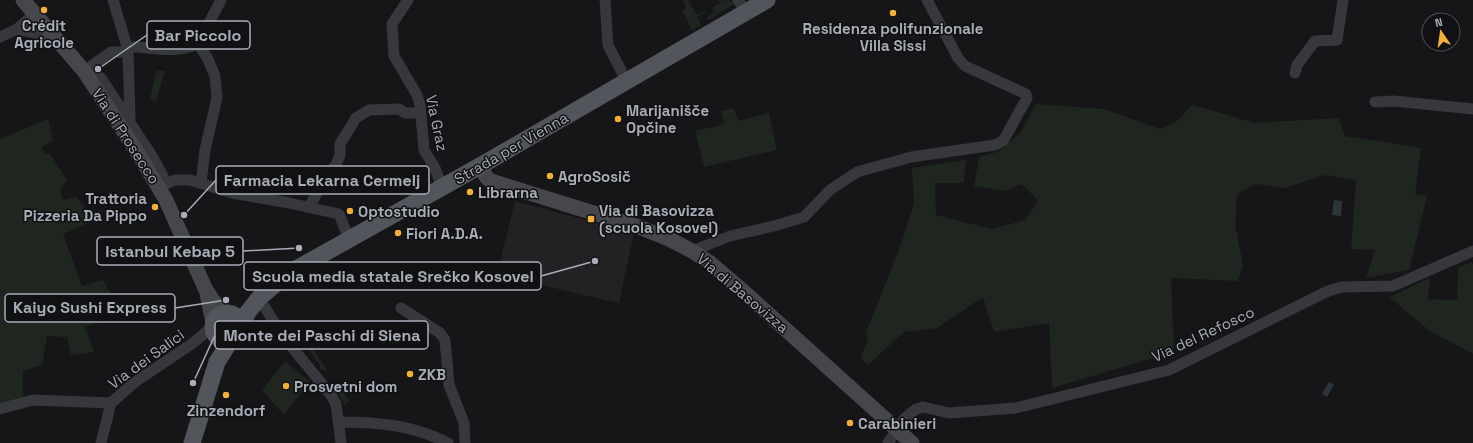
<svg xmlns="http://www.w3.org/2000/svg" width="1473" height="443" viewBox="0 0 1473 443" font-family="'Space Grotesk',sans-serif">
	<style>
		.built { fill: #222225 }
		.green { fill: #1e261f }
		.water { fill: #2c353c }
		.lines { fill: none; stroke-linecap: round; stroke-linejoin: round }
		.minor { stroke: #37383d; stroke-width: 11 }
		.secondary { stroke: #45474d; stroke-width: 15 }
		.primary { stroke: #53555c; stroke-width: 17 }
		.poi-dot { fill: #f2b134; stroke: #111113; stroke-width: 1.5 }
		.labels { text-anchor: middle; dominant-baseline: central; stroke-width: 3; stroke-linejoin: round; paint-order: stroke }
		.poi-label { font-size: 15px; font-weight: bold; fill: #a8adb8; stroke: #111113; text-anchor: start }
		.street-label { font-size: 15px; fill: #a8adb8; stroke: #111113 }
		.leader { fill: none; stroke: #a8adb8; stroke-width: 1.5 }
		.callout-dot { fill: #a8adb8; stroke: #111113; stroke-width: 1.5 }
		.callout { fill: #111113; stroke: #a8adb8; stroke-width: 1.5 }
		.callout-label { font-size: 16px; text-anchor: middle; font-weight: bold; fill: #a8adb8 }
	</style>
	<rect width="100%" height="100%" fill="#161618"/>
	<path class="built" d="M 515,201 L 634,233 L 619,303 L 497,275 Z"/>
	<path class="green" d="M 683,0 L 688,0 L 697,15 L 705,10 L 706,12 L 697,17 L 701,25 L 692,30 L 682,10 L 686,9 Z
		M 719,0 L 735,1 L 734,4 L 709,20 L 707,17 L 714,12 L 712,8 L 720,3 Z
		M 156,71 L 165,71 L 156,101 L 150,98 Z
		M 1036,104 L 1104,109 L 1160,129 L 1177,121 L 1192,105 L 1255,123 L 1339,118 L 1345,136 L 1421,148 L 1415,194 L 1427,196 L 1409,270 L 1366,278 L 1375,250 L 1351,249 L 1356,180 L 1325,175 L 1285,188 L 1256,184 L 1237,194 L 1235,225 L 1243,265 L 1238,281 L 1171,278 L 1174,352 L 1052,388 L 1049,323 L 994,332 L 983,297 L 937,328 L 904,332 L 868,365 L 861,358 L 868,339 L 866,333 L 901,244 L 914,203 L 912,168 L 966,160 L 964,183 L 935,183 L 936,215 L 992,229 L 1025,220 L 1038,201 L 1022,184 L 1004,191 L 974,186 L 979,157 L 1000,151 L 1021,132 Z
		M 734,108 L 738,121 L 769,113 L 777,150 L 704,167 L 695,131 L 724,124 L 721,111 Z
		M 48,119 L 53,141 L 42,147 L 45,154 L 50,154 L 67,180 L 60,189 L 63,200 L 77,197 L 94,221 L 63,234 L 82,286 L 103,280 L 122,315 L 85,327 L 94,352 L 71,355 L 67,337 L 47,336 L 42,365 L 23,371 L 23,397 L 0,405 L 0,139 Z
		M 1471,262 L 1473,264 L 1473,354 L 1430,331 L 1389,297 L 1430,278 L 1428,299 L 1457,300 L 1458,268 Z
		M220.5 326a5.5 5.5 0 1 1 11 0a5.5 5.5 0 1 1-11 0Z
		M 304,343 L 309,343 L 327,370 L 320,369 L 320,365 Z
		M 285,361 L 310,382 L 284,415 L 262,390 Z
		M 336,382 L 350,401 L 344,405 L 336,388 Z"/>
	<path class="water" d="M 1334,200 L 1342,201 L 1341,216 L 1332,215 Z
		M 1329,382 L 1334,385 L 1327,397 L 1322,394 Z"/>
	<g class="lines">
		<path class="minor" d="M 113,0 L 128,50 L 130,120
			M 408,0 L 392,24 L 394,56 L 417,95 L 420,105 L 424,150 L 435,168 L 442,187
			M 605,0 L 608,45 L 627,82
			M 738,0 L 746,12
			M 17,29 L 45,36 L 52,33
			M 0,37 L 17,29 L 35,13
			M 84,71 L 94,73 L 101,78 L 152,156 L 163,176 L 163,184
			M 84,71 L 111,52 L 121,52 L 132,47 L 138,47 C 159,49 178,53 198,44
			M 1295,73 L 1297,65 L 1315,41 L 1337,40 L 1343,0
			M 1375,102 L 1394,101 L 1473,109
			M 201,183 L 205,150 L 217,98 L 215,76 L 207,57 L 198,44 L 221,0
			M 159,187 L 175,180 L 190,180 L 232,193 L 289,203 L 339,214 L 349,239
			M 309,207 L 329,172 L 336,165 L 340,155 L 340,144 L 356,118 L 369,110 L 399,109 L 405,113 L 419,113
			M 692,251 L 730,236 L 774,226 L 804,217 L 830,190 L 857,172 L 911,157 L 995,145 L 1003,141 L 1007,134 L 1027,98 L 1026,94 L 965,66 L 958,58 L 927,0
			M 259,298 L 282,335 L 331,395 L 336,404 L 341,443
			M 401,308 L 440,333 L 445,340 L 449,385 L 464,423 L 465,443
			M 0,409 L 33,400 L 111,403 L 135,382 L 193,343 L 212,327
			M 339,422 C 378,422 413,425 448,443
			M 101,443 L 111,403
			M 888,443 L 904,419 L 916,409 L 923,407 L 949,413 L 1016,408 L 1169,370 L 1326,292 L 1341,287 L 1393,286 L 1473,251"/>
		<path class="secondary" d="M 23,0 L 84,71 L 139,155 L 166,200 L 205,288 L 214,302 L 226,312
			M 480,166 L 487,178 L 491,181 L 639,227 L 669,239 L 692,251 L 709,262 L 743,291 L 912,443
			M 207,294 L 213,322"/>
		<path class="primary" d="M213 327a14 14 0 1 1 28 0a14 14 0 1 1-28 0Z
			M 241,326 L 248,312 L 259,298 L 289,273 L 480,166 L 767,0
			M 192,443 L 217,362 L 231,340"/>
	</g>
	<g class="poi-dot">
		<circle cx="44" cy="10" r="4"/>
		<circle cx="893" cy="13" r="4"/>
		<circle cx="618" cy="119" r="4"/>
		<circle cx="550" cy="176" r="4"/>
		<circle cx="470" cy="192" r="4"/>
		<circle cx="155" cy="207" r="4"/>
		<circle cx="350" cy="211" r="4"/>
		<rect x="587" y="215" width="8" height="8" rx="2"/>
		<circle cx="398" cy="233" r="4"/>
		<circle cx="410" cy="374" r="4"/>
		<circle cx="286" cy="386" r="4"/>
		<circle cx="226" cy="395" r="4"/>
		<circle cx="850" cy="423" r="4"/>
	</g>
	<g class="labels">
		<g class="poi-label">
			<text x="44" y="25" text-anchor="middle">Crédit<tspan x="44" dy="17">Agricole</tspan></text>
			<text x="893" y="28" text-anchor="middle">Residenza polifunzionale<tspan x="893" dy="17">Villa Sissi</tspan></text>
			<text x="626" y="110">Marijanišče<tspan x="626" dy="17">Opčine</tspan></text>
			<text x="558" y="176">AgroSosič</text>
			<text x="478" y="192">Librarna</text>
			<text x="147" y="198" text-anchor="end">Trattoria<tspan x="147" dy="17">Pizzeria Da Pippo</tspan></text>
			<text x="599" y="210">Via di Basovizza<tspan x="599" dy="17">(scuola Kosovel)</tspan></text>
			<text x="358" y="211">Optostudio</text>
			<text x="406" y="233">Fiori A.D.A.</text>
			<text x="418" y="374">ZKB</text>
			<text x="294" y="386">Prosvetni dom</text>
			<text x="226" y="410" text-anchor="middle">Zinzendorf</text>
			<text x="858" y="423">Carabinieri</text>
		</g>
		<g class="street-label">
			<text transform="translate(437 123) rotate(78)">Via Graz</text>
			<text transform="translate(126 136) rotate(57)">Via di Prosecco</text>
			<text transform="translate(511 148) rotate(-30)">Strada per Vienna</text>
			<text transform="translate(743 293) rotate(40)">Via di Basovizza</text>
			<text transform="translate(1203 334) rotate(-25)">Via del Refosco</text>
			<text transform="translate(146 359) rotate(-36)">Via dei Salici</text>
		</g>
	</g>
	<path class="leader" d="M98 69L147 35M184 215L216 180M299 248L243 251M595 261L541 276M226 300L175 308M193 383L215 335"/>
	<g class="callout-dot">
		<circle cx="98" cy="69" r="4"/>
		<circle cx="184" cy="215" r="4"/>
		<circle cx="299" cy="248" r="4"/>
		<circle cx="595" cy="261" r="4"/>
		<circle cx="226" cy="300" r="4"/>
		<circle cx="193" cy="383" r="4"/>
	</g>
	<g class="callout">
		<rect x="147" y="21" width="103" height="28" rx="4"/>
		<rect x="216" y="166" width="213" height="28" rx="4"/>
		<rect x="97" y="237" width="146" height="28" rx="4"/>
		<rect x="244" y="262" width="297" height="28" rx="4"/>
		<rect x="5" y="294" width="170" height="28" rx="4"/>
		<rect x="215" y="321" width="213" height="28" rx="4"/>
	</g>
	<g class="callout-label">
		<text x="198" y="41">Bar Piccolo</text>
		<text x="322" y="186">Farmacia Lekarna Cermelj</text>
		<text x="170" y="257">Istanbul Kebap 5</text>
		<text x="393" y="282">Scuola media statale Srečko Kosovel</text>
		<text x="90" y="313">Kaiyo Sushi Express</text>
		<text x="322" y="341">Monte dei Paschi di Siena</text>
	</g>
	<g transform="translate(1441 32) rotate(347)"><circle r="19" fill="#111113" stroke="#4d4f55"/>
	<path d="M0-3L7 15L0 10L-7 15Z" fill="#f2b134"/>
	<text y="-6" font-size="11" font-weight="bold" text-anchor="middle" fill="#a8adb8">N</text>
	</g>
</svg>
